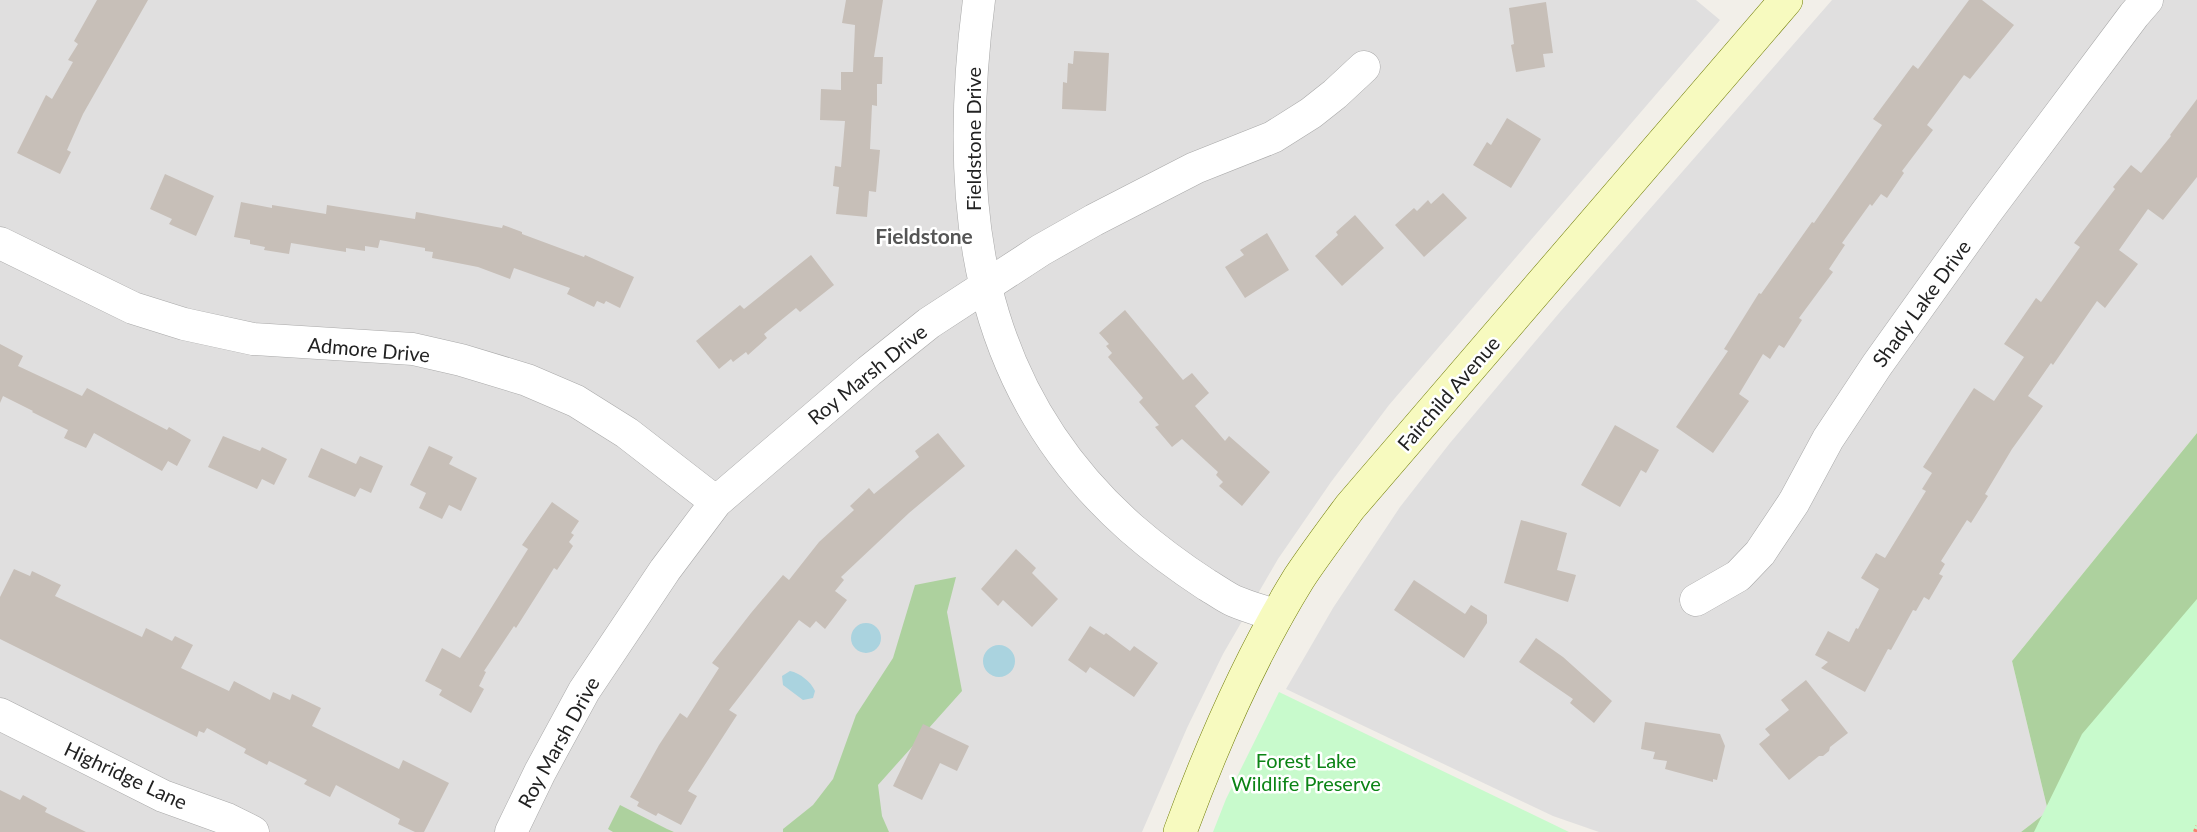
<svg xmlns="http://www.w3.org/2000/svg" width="2197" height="832" viewBox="0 0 2197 832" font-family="Lato,sans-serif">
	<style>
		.residential { fill: #e0dfdf }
		.forest { fill: #add19e }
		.park { fill: #c8facc }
		.water { fill: #aad3df }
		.building { fill: #c7bfb8 }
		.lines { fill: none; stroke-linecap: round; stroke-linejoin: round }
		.minor-casing { stroke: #a9a9a9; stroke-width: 33 }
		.secondary-casing { stroke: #707d05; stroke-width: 34 }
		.path { stroke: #fa8072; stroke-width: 4; stroke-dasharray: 3 3; stroke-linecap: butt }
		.minor { stroke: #fff; stroke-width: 32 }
		.secondary { stroke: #f7fabf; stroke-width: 33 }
		.labels { text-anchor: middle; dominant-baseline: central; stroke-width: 5; stroke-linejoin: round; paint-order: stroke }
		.street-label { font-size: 20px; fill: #222; stroke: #fff }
		.park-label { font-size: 20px; fill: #0c8416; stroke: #fff }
		.neighbourhood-label { font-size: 21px; font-weight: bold; fill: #555; stroke: #fff }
	</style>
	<rect width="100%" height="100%" fill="#f2efe9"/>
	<path class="residential" d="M 0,0 L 1696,0 L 1720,20 L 1389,405 L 1331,482 L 1278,559 L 1223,654 L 1187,728 L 1142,832 L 0,832 Z
		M 1832,0 L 2197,0 L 2197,433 L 2012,661 L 2048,811 L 2021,832 L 1599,832 L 1553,816 L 1286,689 L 1333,608 L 1400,507 L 1450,443 L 1560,312 Z"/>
	<path class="forest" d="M 2197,433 L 2197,832 L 2021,832 L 2048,811 L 2012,661 Z
		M 956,577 L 947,612 L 962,691 L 878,785 L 882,816 L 889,832 L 783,832 L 783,829 L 813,805 L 833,779 L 856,715 L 893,658 L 915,585 Z
		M 620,805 L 667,829 L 674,832 L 613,832 L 608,829 Z"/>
	<path class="park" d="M 2197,599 L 2197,832 L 2034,832 L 2082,734 Z
		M 1279,692 L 1569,832 L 1213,832 L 1226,799 Z"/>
	<path class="water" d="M851 638a15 15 0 1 1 30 0a15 15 0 1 1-30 0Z
		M983 661a16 16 0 1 1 32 0a16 16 0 1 1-32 0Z
		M 790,671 C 800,673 811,682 815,691 L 813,698 L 803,700 L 783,685 L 782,676 Z"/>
	<path class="building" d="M 97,0 L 148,0 L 83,114 L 67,150 L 71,152 L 60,174 L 17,153 L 46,95 L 52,99 L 73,62 L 68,60 L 78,44 L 74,41 Z
		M 846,0 L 883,0 L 874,57 L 883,57 L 882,84 L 877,84 L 877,106 L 872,105 L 870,149 L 880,150 L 876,192 L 869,191 L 867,217 L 836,214 L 839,187 L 833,186 L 835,166 L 841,167 L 845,121 L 820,120 L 821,89 L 841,90 L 841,72 L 853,72 L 855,25 L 842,23 Z
		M 1969,0 L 1982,0 L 2014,25 L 1970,79 L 1964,75 L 1927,125 L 1933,130 L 1902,171 L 1904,173 L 1887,198 L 1881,194 L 1872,206 L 1870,204 L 1842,243 L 1845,245 L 1829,269 L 1833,272 L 1799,318 L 1802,320 L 1784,348 L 1779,345 L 1770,359 L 1763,354 L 1739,394 L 1749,401 L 1713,453 L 1676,427 L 1728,351 L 1724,349 L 1759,293 L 1761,294 L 1812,222 L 1814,223 L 1882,125 L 1873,119 L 1913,65 L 1918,69 Z
		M 1546,2 L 1553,53 L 1543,54 L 1545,67 L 1516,72 L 1511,45 L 1514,44 L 1509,8 Z
		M 1074,51 L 1109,53 L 1106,111 L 1062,109 L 1063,82 L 1067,83 L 1068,63 L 1073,64 Z
		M 2197,99 L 2197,177 L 2163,220 L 2148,209 L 2119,250 L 2138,264 L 2105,308 L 2097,301 L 2053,365 L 2051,363 L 2028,396 L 2043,406 L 2012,449 L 1985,494 L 1988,496 L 1971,523 L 1967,520 L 1941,561 L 1945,564 L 1939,574 L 1943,576 L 1929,600 L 1924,597 L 1916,611 L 1913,610 L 1891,650 L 1888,649 L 1865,692 L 1821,668 L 1828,662 L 1815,655 L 1828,631 L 1849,642 L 1856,628 L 1858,629 L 1879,589 L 1861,578 L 1876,553 L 1885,558 L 1926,491 L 1922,489 L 1932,473 L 1923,467 L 1955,417 L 1974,388 L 1994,401 L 2024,357 L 2004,344 L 2036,298 L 2041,302 L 2080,247 L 2074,243 L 2115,189 L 2113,187 L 2131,165 L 2141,173 L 2171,136 L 2170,135 Z
		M 1507,118 L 1541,139 L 1511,188 L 1473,165 L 1487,142 L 1491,145 Z
		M 165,174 L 214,196 L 196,236 L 169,224 L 172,219 L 150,209 Z
		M 1443,193 L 1467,218 L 1424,257 L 1395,225 L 1414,208 L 1417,211 L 1428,200 L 1431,204 Z
		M 241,202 L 272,208 L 272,205 L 326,214 L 327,205 L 415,219 L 416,212 L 502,228 L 503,225 L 522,232 L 522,234 L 584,257 L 585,255 L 634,277 L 620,308 L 606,301 L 604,304 L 597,301 L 594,307 L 567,294 L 570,288 L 514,268 L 510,279 L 478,267 L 432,258 L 433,252 L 425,251 L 425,248 L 380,240 L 378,248 L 365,246 L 365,251 L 346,248 L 346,252 L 291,243 L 289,254 L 264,250 L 265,247 L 250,244 L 250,240 L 234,237 Z
		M 1355,215 L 1384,248 L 1342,286 L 1315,256 L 1338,235 L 1336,232 Z
		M 1267,233 L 1289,270 L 1245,298 L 1225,267 L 1244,255 L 1240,250 Z
		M 811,255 L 834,285 L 800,312 L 796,308 L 764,334 L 767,338 L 748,355 L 746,352 L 733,362 L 731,359 L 719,369 L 696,341 L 740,305 L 744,309 Z
		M 1125,310 L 1183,380 L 1192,373 L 1209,393 L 1195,406 L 1225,441 L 1229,436 L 1270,472 L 1242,506 L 1219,486 L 1223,482 L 1216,475 L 1218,472 L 1182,439 L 1172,447 L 1155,427 L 1159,425 L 1139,402 L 1143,398 L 1108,357 L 1112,353 L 1106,346 L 1109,344 L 1099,333 Z
		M 0,344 L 23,356 L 18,366 L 82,396 L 87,388 L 167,430 L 169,427 L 191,440 L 177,466 L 168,461 L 162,471 L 94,433 L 86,448 L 64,438 L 68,430 L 32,412 L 33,411 L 3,396 L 0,403 Z
		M 1615,425 L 1659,450 L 1646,473 L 1641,470 L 1620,507 L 1581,485 Z
		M 938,433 L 965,466 L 909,513 L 841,577 L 844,580 L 835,591 L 847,600 L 825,629 L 816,621 L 810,628 L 799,620 L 729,710 L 737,715 L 688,791 L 697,796 L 681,825 L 658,813 L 656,816 L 637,806 L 639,802 L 630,797 L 659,745 L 680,713 L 687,718 L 719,668 L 712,663 L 751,613 L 783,575 L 789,580 L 819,542 L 854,510 L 850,506 L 869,488 L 874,494 L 919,457 L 915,451 Z
		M 223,436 L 260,451 L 262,447 L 287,459 L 274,485 L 262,479 L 257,489 L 208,467 Z
		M 429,446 L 453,457 L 449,464 L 477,478 L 461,511 L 449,505 L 442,519 L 419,508 L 426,493 L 410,485 Z
		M 321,448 L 356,464 L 360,456 L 383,466 L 371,493 L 360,488 L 355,497 L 308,477 Z
		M 552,502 L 579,521 L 571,533 L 574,535 L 569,542 L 573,546 L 557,570 L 554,568 L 516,628 L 514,626 L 484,671 L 486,672 L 479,686 L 484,689 L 471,713 L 439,695 L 442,690 L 425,681 L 442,648 L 460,658 L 528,549 L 522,545 Z
		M 1521,520 L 1567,533 L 1557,570 L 1576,575 L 1568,602 L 1504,583 Z
		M 1016,549 L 1036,568 L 1032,573 L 1058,599 L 1032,627 L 1003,600 L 998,606 L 981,589 Z
		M 14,569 L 30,576 L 32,571 L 61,585 L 55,596 L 142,637 L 146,628 L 172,641 L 175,636 L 193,645 L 181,668 L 229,691 L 234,681 L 270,700 L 273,692 L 290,700 L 292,694 L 321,708 L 312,726 L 399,769 L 403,760 L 449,783 L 424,832 L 415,832 L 398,824 L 400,819 L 336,785 L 330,797 L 304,784 L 307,780 L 269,761 L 267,765 L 244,753 L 246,749 L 207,728 L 204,733 L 199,731 L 197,737 L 0,639 L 0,597 Z
		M 1414,580 L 1465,614 L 1471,605 L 1487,615 L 1487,623 L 1464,658 L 1394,610 Z
		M 1090,626 L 1104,635 L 1106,633 L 1130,651 L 1134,646 L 1158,663 L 1134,697 L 1090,667 L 1086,673 L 1068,660 Z
		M 1536,638 L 1563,657 L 1612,701 L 1594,723 L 1570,703 L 1573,699 L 1519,662 Z
		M 1806,680 L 1848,733 L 1830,747 L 1829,751 L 1823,756 L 1819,756 L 1789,780 L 1759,744 L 1770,735 L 1765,729 L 1789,710 L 1781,700 Z
		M 1645,722 L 1720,734 L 1725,746 L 1717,780 L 1713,779 L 1713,782 L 1665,769 L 1667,761 L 1653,759 L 1655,752 L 1641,749 Z
		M 923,724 L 969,746 L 957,771 L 940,763 L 922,800 L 893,786 Z
		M 0,790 L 20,800 L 23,795 L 47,808 L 45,812 L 86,832 L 0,832 Z"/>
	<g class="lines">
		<g class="minor-casing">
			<path id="minor" d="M 979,0 C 953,200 972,387 1131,528 C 1155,549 1181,568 1207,585 C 1216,590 1225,597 1234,601 C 1248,607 1263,611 1277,616
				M 0,243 L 133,308 L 184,324 L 253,339 L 413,349 L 461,360 L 527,380 L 576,401 L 627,433 L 716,502
				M 1696,600 L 1738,576 L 1760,553 L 1794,502 L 1828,439 L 1877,365 L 1985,214 L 2134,15 L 2147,0
				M 0,714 L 163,796 L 227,819 L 253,832
				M 511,832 L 540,772 L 584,691 L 665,570 L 716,502 L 869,371 L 929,323 L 1041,250 L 1094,220 L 1195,168 L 1273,137 L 1311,113 L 1335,94 L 1364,67"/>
		</g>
		<g class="secondary-casing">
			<path id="secondary" d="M 1180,832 C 1212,745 1250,657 1299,578 C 1315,554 1333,530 1350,507 L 1786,0"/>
		</g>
		<path class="path" d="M 2195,832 L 2197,826"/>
		<use href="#minor" class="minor"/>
		<use href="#secondary" class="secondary"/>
	</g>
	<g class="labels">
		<g class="street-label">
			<text transform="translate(973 139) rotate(-90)">Fieldstone Drive</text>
			<text transform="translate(1921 303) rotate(-54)">Shady Lake Drive</text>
			<text transform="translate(369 349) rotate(5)">Admore Drive</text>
			<text transform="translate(867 374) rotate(-39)">Roy Marsh Drive</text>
			<text transform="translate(1448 393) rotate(-49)">Fairchild Avenue</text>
			<text transform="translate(558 742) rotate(-61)">Roy Marsh Drive</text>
			<text transform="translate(126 775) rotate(25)">Highridge Lane</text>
		</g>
		<g class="park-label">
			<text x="1306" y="760">Forest Lake<tspan x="1306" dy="23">Wildlife Preserve</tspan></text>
		</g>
		<g class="neighbourhood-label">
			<text x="924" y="235">Fieldstone</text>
		</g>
	</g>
</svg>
